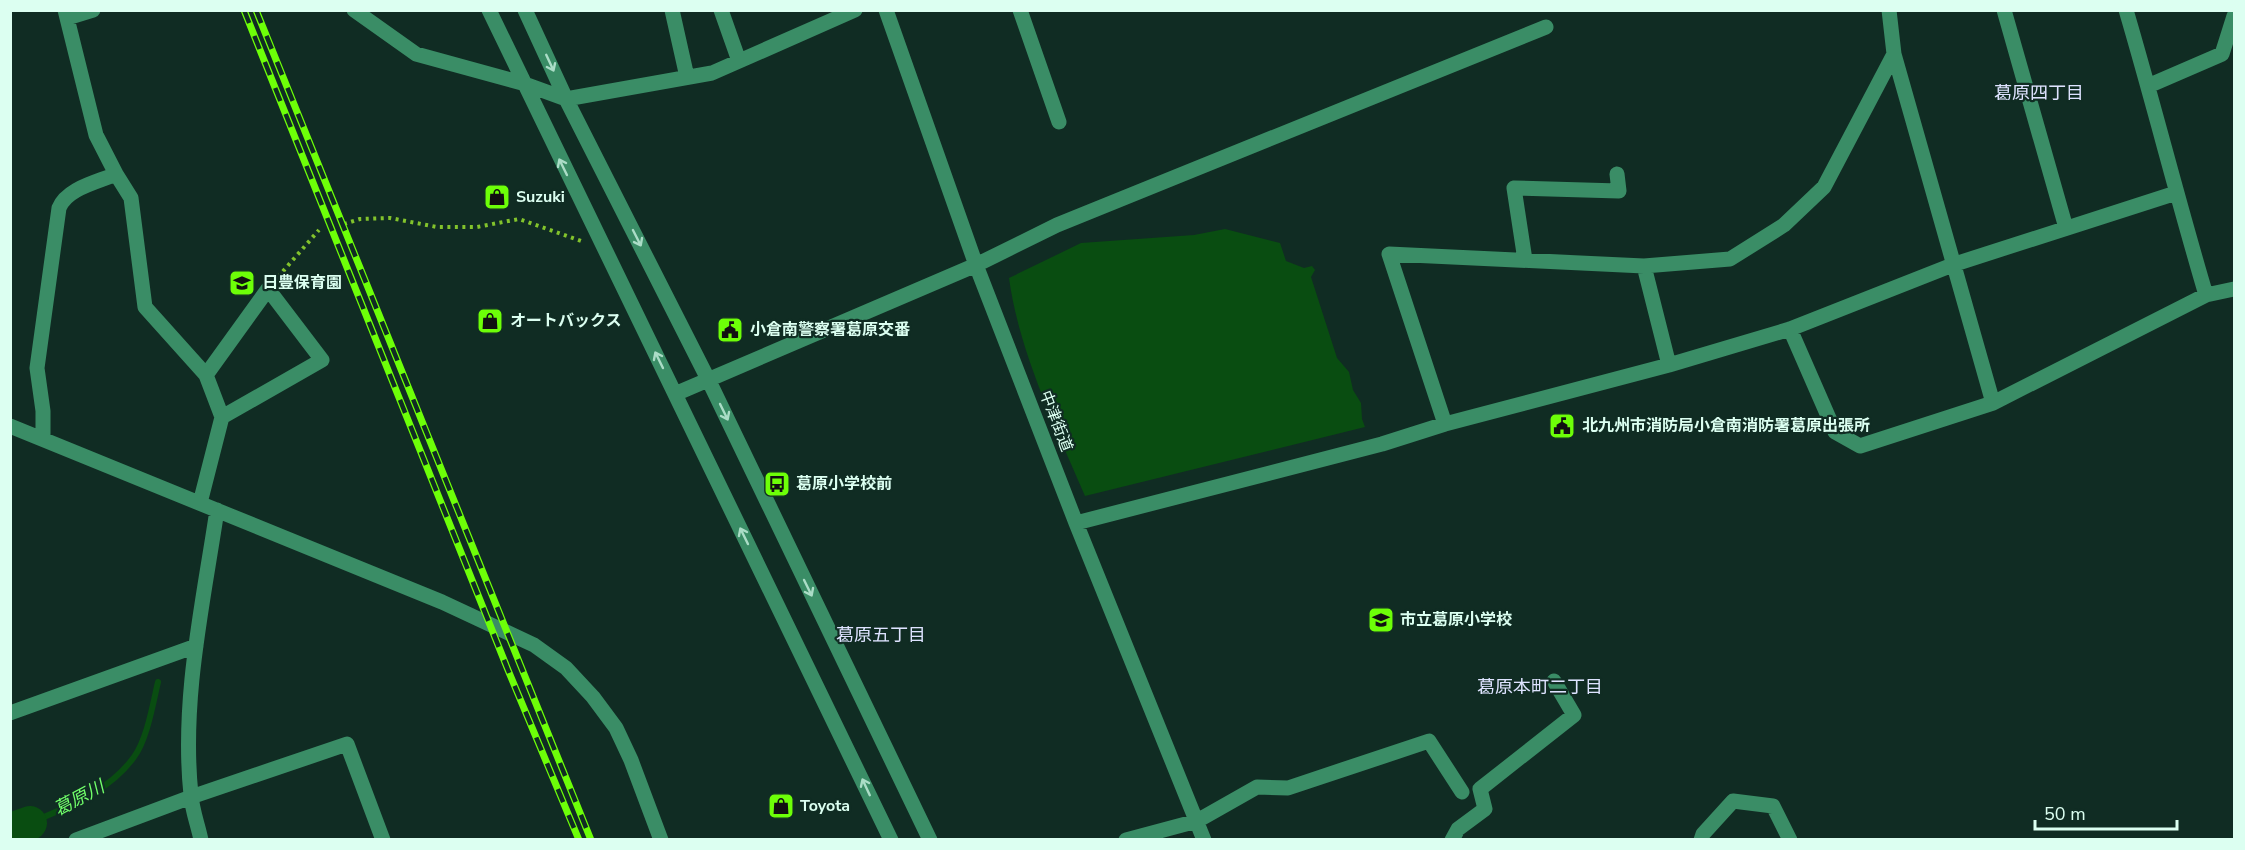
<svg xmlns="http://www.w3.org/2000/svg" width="2245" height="850" viewBox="0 0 2245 850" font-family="'Nunito Sans','Noto Sans JP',sans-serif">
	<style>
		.water { fill: #094d11 }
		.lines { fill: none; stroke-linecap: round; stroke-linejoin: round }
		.stream { stroke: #094d11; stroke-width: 6 }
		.river { stroke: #094d11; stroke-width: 34 }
		.path { stroke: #82c32c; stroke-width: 4; stroke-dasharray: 3 4.5; stroke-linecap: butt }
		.minor { stroke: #3a8d66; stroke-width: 15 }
		.rail-casing { stroke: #6dff08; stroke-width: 7 }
		.rail { stroke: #102c23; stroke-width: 4.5; stroke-dasharray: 14; stroke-linecap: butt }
		.oneway { stroke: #abddc7 }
		.labels { text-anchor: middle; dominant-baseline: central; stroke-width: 4.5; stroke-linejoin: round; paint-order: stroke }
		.poi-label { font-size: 16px; font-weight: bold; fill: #dcfff1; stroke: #102c23; text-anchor: start }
		.street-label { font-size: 16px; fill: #dcfff1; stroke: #102c23 }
		.neighbourhood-label { font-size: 18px; fill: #dee3ff; stroke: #102c23 }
		.water-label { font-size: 18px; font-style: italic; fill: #71ff6a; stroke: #102c23 }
	</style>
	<rect width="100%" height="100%" fill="#102c23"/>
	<path class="water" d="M 1225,229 L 1280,243 L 1286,261 L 1304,268 L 1312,266 L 1315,270 L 1311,277 L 1337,358 L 1349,372 L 1353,390 L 1361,403 L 1362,419 L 1365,427 L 1085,496 C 1056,428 1019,352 1009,278 L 1081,243 L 1194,235 Z"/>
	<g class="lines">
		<path class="stream" d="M 30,823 C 67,807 109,792 134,757 C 147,740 153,703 158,682"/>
		<path class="river" d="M 10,830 L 30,823"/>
		<path class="path" d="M 344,224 L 360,219 L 390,218 L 437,227 L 477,227 L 519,219 L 584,242
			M 278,277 L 319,230"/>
		<path class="minor" d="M 354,10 L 416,54 L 522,83 L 566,99 L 712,73 L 855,10
			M 489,10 L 891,840
			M 525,10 L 566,99 L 709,381 L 930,840
			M 672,10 L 687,77
			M 721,10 L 739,61
			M 886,10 L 976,265 L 1076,523 L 1204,840
			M 1020,10 L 1059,122
			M 1889,10 L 1894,54 L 1993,403
			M 2004,10 L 2066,228
			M 2126,10 C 2154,105 2178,201 2206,295
			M 67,18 L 93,10
			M 2148,86 L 2222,54 L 2234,16
			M 116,174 L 131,198 L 145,307 L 206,375 L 222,417 L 322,360 L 268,289 L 206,375
			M 1525,260 L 1514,188 L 1619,191 L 1617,174
			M 1644,266 L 1669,365
			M 1790,329 L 1835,432 L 1860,446 L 1993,403 L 2206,295 L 2234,289
			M 675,394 L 976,265 L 1057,225 L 1546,27
			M 1445,424 L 1389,254 L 1644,266 L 1730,259 L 1784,225 L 1824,187 L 1894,54
			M 10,426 L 442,602 L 534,645 L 566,668 L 593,697 L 616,728 L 631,760 L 661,840
			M 43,439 L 43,411 L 37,368 L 59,208 C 67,188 98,182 116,174 L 96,135 L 65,10
			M 200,503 L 222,417
			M 1076,523 L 1382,444 L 1445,424 L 1669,365 L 1790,329 L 1955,264 L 2176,193
			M 10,713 L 196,646
			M 76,840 L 191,797 L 347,744 L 383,840
			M 201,840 C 198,825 192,810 191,795 C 181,700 203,604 217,510
			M 1126,840 L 1197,821 L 1257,787 L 1288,788 L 1429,741 L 1462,792
			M 1452,840 L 1458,829 L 1485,809 L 1480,789 L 1574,715 L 1554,681
			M 1701,840 L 1703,834 L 1733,801 L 1773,806 L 1790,840"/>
		<g class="rail-casing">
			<path id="rail" d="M 244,10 L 508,670 L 579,840
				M 256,10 L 591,840"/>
		</g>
		<use href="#rail" class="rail"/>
	</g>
	<defs><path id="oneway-shaft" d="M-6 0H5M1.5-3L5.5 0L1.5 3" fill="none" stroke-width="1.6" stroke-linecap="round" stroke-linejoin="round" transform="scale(1.5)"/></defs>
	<g class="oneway">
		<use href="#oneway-shaft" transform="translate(550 63) rotate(65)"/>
		<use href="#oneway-shaft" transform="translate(563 167) rotate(-116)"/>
		<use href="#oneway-shaft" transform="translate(637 238) rotate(63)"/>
		<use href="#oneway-shaft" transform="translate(659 360) rotate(-116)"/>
		<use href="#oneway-shaft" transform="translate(724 412) rotate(64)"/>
		<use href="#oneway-shaft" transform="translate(744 536) rotate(-116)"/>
		<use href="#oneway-shaft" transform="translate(808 588) rotate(64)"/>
		<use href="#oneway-shaft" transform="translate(866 787) rotate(-115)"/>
	</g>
	<defs>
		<g id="shop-square" transform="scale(1.35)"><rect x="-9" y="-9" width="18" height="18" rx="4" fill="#6dff08" stroke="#102c23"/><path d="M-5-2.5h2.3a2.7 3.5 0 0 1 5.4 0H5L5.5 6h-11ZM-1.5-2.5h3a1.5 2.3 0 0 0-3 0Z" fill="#111"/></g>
		<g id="school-square" transform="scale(1.35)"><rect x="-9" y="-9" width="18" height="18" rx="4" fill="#6dff08" stroke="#102c23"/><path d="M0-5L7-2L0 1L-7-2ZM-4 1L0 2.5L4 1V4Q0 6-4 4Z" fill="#111"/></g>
		<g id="civic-square" transform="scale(1.35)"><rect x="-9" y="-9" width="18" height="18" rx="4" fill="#6dff08" stroke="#102c23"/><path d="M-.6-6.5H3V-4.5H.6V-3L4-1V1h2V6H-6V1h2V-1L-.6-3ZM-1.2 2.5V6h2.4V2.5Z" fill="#111"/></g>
		<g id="bus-square" transform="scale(1.35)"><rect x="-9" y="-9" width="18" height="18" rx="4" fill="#6dff08" stroke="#102c23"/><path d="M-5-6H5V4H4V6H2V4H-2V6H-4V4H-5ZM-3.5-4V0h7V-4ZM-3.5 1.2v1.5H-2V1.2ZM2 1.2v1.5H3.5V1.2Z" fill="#111"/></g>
	</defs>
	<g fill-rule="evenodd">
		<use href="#shop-square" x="497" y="197"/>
		<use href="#school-square" x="242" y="283"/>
		<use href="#shop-square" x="490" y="321"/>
		<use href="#civic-square" x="730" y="330"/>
		<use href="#civic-square" x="1562" y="426"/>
		<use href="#bus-square" x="777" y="484"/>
		<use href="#school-square" x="1381" y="620"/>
		<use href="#shop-square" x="781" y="806"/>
	</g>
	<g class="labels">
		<g class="poi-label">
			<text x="516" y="197">Suzuki</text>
			<text x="262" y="283">日豊保育園</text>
			<text x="510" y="321">オートバックス</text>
			<text x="750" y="330">小倉南警察署葛原交番</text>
			<text x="1582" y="426">北九州市消防局小倉南消防署葛原出張所</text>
			<text x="796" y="484">葛原小学校前</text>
			<text x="1400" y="620">市立葛原小学校</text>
			<text x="800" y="806">Toyota</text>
		</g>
		<g class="street-label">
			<text transform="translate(1056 421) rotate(69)">中津街道</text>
		</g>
		<g class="neighbourhood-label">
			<text x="2039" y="93">葛原四丁目</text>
			<text x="881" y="635">葛原五丁目</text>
			<text x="1540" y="687">葛原本町二丁目</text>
		</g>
		<g class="water-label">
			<text transform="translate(79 798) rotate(-28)">葛原川</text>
		</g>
	</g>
	<rect width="2245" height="850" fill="none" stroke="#dcfff1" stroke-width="24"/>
	<path d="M2035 820v9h142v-9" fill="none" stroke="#dcfff1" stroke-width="3"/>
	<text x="2044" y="820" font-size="18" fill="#dcfff1" stroke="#102c23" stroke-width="4.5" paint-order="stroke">50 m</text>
</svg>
